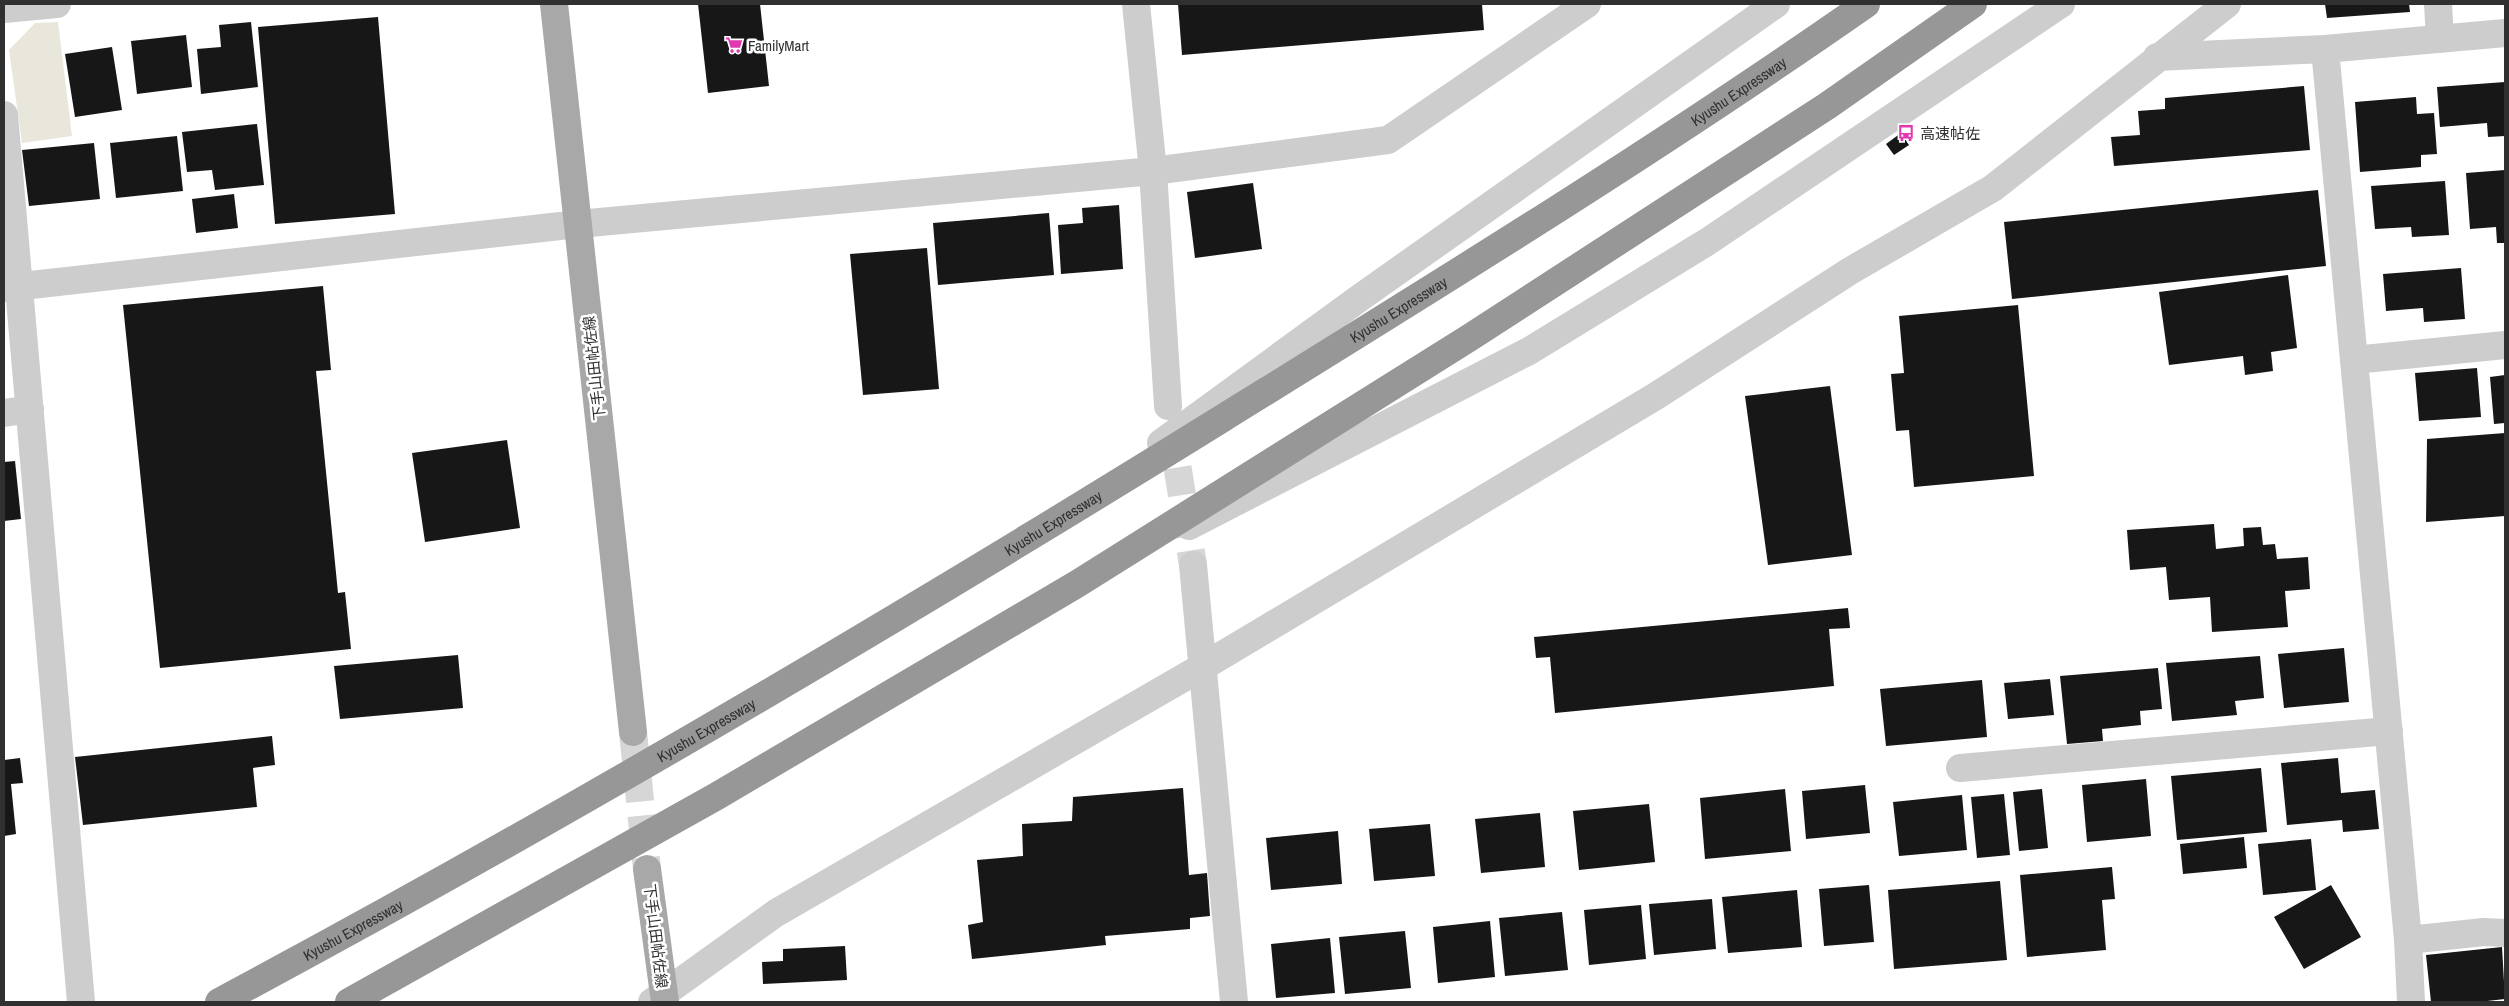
<svg xmlns="http://www.w3.org/2000/svg" width="2509" height="1006" viewBox="0 0 2509 1006" font-family="'Archivo Narrow','Noto Sans JP',sans-serif">
	<style>
		.green { fill: #e9e7db }
		.building { fill: #171717 }
		.lines { fill: none; stroke-linecap: round; stroke-linejoin: round }
		.minor-tunnel { stroke: #d6d6d6; stroke-width: 28; stroke-dasharray: 28 14; stroke-linecap: butt }
		.major-tunnel { stroke: #d6d6d6; stroke-width: 28; stroke-dasharray: 28 14; stroke-linecap: butt }
		.minor { stroke: #cdcdcd; stroke-width: 28 }
		.major { stroke: #a8a8a8; stroke-width: 28 }
		.highway { stroke: #979797; stroke-width: 28 }
		.labels { text-anchor: middle; dominant-baseline: central; stroke-width: 5; stroke-linejoin: round; paint-order: stroke }
		.poi-label { font-size: 15px; fill: #303030; stroke: #fff; text-anchor: start }
		.street-label { font-size: 15px; fill: #303030; stroke: #fff }
	</style>
	<rect width="100%" height="100%" fill="#fff"/>
	<path class="green" d="M 58,22 L 72,136 L 22,143 L 9,50 L 35,23 Z"/>
	<path class="building" d="M 698,4 L 760,4 L 769,86 L 708,93 Z
		M 1178,4 L 1482,4 L 1484,30 L 1182,55 Z
		M 2325,4 L 2409,4 L 2410,12 L 2327,18 Z
		M 378,17 L 395,214 L 275,224 L 258,27 Z
		M 251,22 L 258,87 L 201,94 L 197,49 L 221,47 L 219,25 Z
		M 186,35 L 192,87 L 137,94 L 131,41 Z
		M 112,47 L 122,110 L 75,117 L 65,54 Z
		M 2505,82 L 2505,136 L 2488,137 L 2487,123 L 2440,127 L 2437,87 Z
		M 2304,86 L 2310,150 L 2114,166 L 2111,137 L 2140,135 L 2138,111 L 2165,109 L 2165,98 Z
		M 2416,97 L 2417,114 L 2434,113 L 2437,154 L 2421,155 L 2421,167 L 2360,172 L 2355,102 Z
		M 257,124 L 264,185 L 215,190 L 212,170 L 187,172 L 182,132 Z
		M 1901,133 L 1909,145 L 1894,155 L 1886,144 Z
		M 177,136 L 183,191 L 116,198 L 110,143 Z
		M 94,143 L 100,199 L 29,206 L 22,150 Z
		M 2505,170 L 2505,243 L 2497,243 L 2496,227 L 2470,229 L 2466,173 Z
		M 2445,181 L 2449,235 L 2412,237 L 2411,227 L 2375,229 L 2371,186 Z
		M 1253,183 L 1262,249 L 1195,258 L 1187,192 Z
		M 2318,190 L 2326,266 L 2012,299 L 2004,222 Z
		M 234,194 L 238,228 L 196,233 L 192,199 Z
		M 1119,205 L 1123,269 L 1061,274 L 1058,225 L 1083,223 L 1082,208 Z
		M 1049,213 L 1054,275 L 938,285 L 933,223 Z
		M 927,248 L 939,389 L 863,395 L 850,254 Z
		M 2461,268 L 2465,319 L 2424,322 L 2423,308 L 2386,311 L 2383,274 Z
		M 2288,275 L 2297,348 L 2271,352 L 2273,371 L 2245,375 L 2243,356 L 2169,365 L 2159,292 Z
		M 323,286 L 331,370 L 316,371 L 338,593 L 345,592 L 351,649 L 160,668 L 123,305 Z
		M 2018,305 L 2034,476 L 1914,487 L 1909,430 L 1896,431 L 1891,374 L 1904,373 L 1899,316 Z
		M 2477,368 L 2481,417 L 2419,421 L 2415,373 Z
		M 2505,375 L 2505,423 L 2494,424 L 2490,377 Z
		M 1830,386 L 1852,555 L 1768,565 L 1745,396 Z
		M 2505,433 L 2505,516 L 2426,522 L 2427,439 Z
		M 507,440 L 520,528 L 425,542 L 412,453 Z
		M 15,461 L 21,519 L 4,521 L 4,462 Z
		M 2214,524 L 2216,549 L 2244,546 L 2243,528 L 2261,527 L 2263,545 L 2275,544 L 2277,559 L 2308,557 L 2310,589 L 2285,591 L 2288,627 L 2212,632 L 2210,597 L 2169,600 L 2166,567 L 2130,570 L 2127,530 Z
		M 1848,608 L 1850,628 L 1829,629 L 1834,686 L 1555,713 L 1550,657 L 1536,658 L 1534,637 Z
		M 2344,648 L 2349,702 L 2284,708 L 2278,654 Z
		M 458,655 L 463,708 L 340,719 L 334,666 Z
		M 2260,656 L 2264,698 L 2235,701 L 2237,715 L 2172,721 L 2166,663 Z
		M 2158,668 L 2162,709 L 2140,711 L 2141,725 L 2102,729 L 2103,741 L 2067,744 L 2060,676 Z
		M 2050,679 L 2054,715 L 2008,719 L 2004,683 Z
		M 1982,680 L 1987,737 L 1886,746 L 1880,689 Z
		M 272,736 L 275,765 L 253,768 L 257,807 L 83,825 L 75,757 Z
		M 20,758 L 23,783 L 11,784 L 16,834 L 4,836 L 4,760 Z
		M 2338,758 L 2341,793 L 2375,790 L 2379,829 L 2343,832 L 2342,820 L 2287,825 L 2281,763 Z
		M 2261,768 L 2267,832 L 2177,840 L 2171,776 Z
		M 2146,779 L 2151,836 L 2087,842 L 2082,785 Z
		M 1865,785 L 1870,833 L 1806,839 L 1802,791 Z
		M 1183,788 L 1189,875 L 1207,873 L 1210,916 L 1190,918 L 1190,929 L 1105,936 L 1106,945 L 972,959 L 968,925 L 983,922 L 977,860 L 1023,856 L 1022,824 L 1072,821 L 1073,797 Z
		M 1785,789 L 1791,851 L 1705,859 L 1700,798 Z
		M 2042,789 L 2048,848 L 2019,851 L 2013,792 Z
		M 2004,794 L 2010,855 L 1977,858 L 1971,797 Z
		M 1962,795 L 1967,850 L 1899,856 L 1893,802 Z
		M 1649,804 L 1655,862 L 1579,870 L 1573,811 Z
		M 1540,813 L 1545,867 L 1481,873 L 1475,819 Z
		M 1430,824 L 1435,876 L 1374,881 L 1369,829 Z
		M 1338,831 L 1342,884 L 1271,890 L 1266,838 Z
		M 2244,837 L 2247,868 L 2183,874 L 2180,844 Z
		M 2311,839 L 2316,890 L 2263,895 L 2258,844 Z
		M 2112,867 L 2115,899 L 2102,900 L 2106,950 L 2027,957 L 2020,875 Z
		M 2000,881 L 2007,960 L 1894,969 L 1888,890 Z
		M 1869,885 L 1874,942 L 1824,946 L 1819,889 Z
		M 2331,885 L 2361,937 L 2304,969 L 2274,917 Z
		M 1797,890 L 1802,947 L 1728,953 L 1722,897 Z
		M 1712,899 L 1716,949 L 1654,955 L 1649,904 Z
		M 1641,905 L 1646,959 L 1589,965 L 1584,910 Z
		M 1562,912 L 1568,970 L 1505,976 L 1499,918 Z
		M 1490,921 L 1495,977 L 1438,983 L 1433,927 Z
		M 1405,931 L 1411,988 L 1345,994 L 1339,937 Z
		M 1330,938 L 1335,993 L 1276,998 L 1271,944 Z
		M 845,946 L 847,980 L 763,984 L 762,962 L 783,961 L 783,949 Z
		M 2502,947 L 2505,999 L 2478,1002 L 2431,1002 L 2426,955 Z"/>
	<g class="lines">
		<path class="minor-tunnel" d="M 1171,426 L 1193,565"/>
		<path class="major-tunnel" d="M 633,732 L 647,869"/>
		<path class="minor" d="M 1136,4 L 1153,171 L 1168,406
			M 2438,4 L 2440,39
			M 4,9 L 57,4
			M 2325,49 L 2408,940 L 2411,1002
			M 2157,57 L 2325,49 L 2505,33
			M 4,115 L 81,1002
			M 4,288 L 578,224 L 1153,171 L 1388,140 L 1587,4
			M 2354,360 L 2505,345
			M 4,413 L 30,409
			M 1161,443 L 1361,297 L 1776,4
			M 1189,526 L 1529,351 L 1707,242 L 2061,4
			M 1193,565 L 1234,1002
			M 1960,768 L 2389,731
			M 2408,940 L 2484,932 L 2505,933
			M 652,1002 L 776,913 L 1204,666 L 1656,396 L 1850,271 L 1993,188 L 2227,4"/>
		<path class="major" d="M 554,4 L 633,732
			M 647,869 L 665,1002"/>
		<g class="highway">
			<path id="s1" d="M 219,1002 C 560,820 894,622 1223,418 C 1439,284 1657,150 1866,4"/>
			<path d="M 349,1002 L 717,796 L 1077,584 L 1469,338 L 1827,106 L 1973,4"/>
		</g>
	</g>
	<defs>
		<g id="supermarket-bare" transform="scale(1.35)"><path d="M-6-5.5h2.5l.6 2H6L4.5 2H-2.5L-4.4-4H-6ZM-1.5 3.2a1.3 1.3 0 1 0 .1 0ZM3 3.2a1.3 1.3 0 1 0 .1 0Z" fill="#e138b0" stroke="#fff" stroke-width="2.5" paint-order="stroke"/></g>
		<g id="bus-bare" transform="scale(1.35)"><path d="M-5-6H5V4H4V6H2V4H-2V6H-4V4H-5ZM-3.5-4V0h7V-4ZM-3.5 1.2v1.5H-2V1.2ZM2 1.2v1.5H3.5V1.2Z" fill="#e138b0" stroke="#fff" stroke-width="2.5" paint-order="stroke"/></g>
	</defs>
	<g fill-rule="evenodd">
		<use href="#supermarket-bare" x="734" y="45"/>
		<use href="#bus-bare" x="1906" y="133"/>
	</g>
	<g class="labels">
		<g class="poi-label">
			<text x="748" y="45">FamilyMart</text>
			<text x="1920" y="133">高速帖佐</text>
		</g>
		<g class="street-label">
			<text stroke="none"><textPath href="#s1" startOffset="1772">Kyushu Expressway</textPath></text>
			<text stroke="none"><textPath href="#s1" startOffset="1368">Kyushu Expressway</textPath></text>
			<text transform="translate(594 368) rotate(-96)">下手山田帖佐線</text>
			<text stroke="none"><textPath href="#s1" startOffset="962">Kyushu Expressway</textPath></text>
			<text stroke="none"><textPath href="#s1" startOffset="558">Kyushu Expressway</textPath></text>
			<text stroke="none"><textPath href="#s1" startOffset="152">Kyushu Expressway</textPath></text>
			<text transform="translate(656 936) rotate(83)">下手山田帖佐線</text>
		</g>
	</g>
	<rect width="2509" height="1006" fill="none" stroke="#303030" stroke-width="10"/>
</svg>
